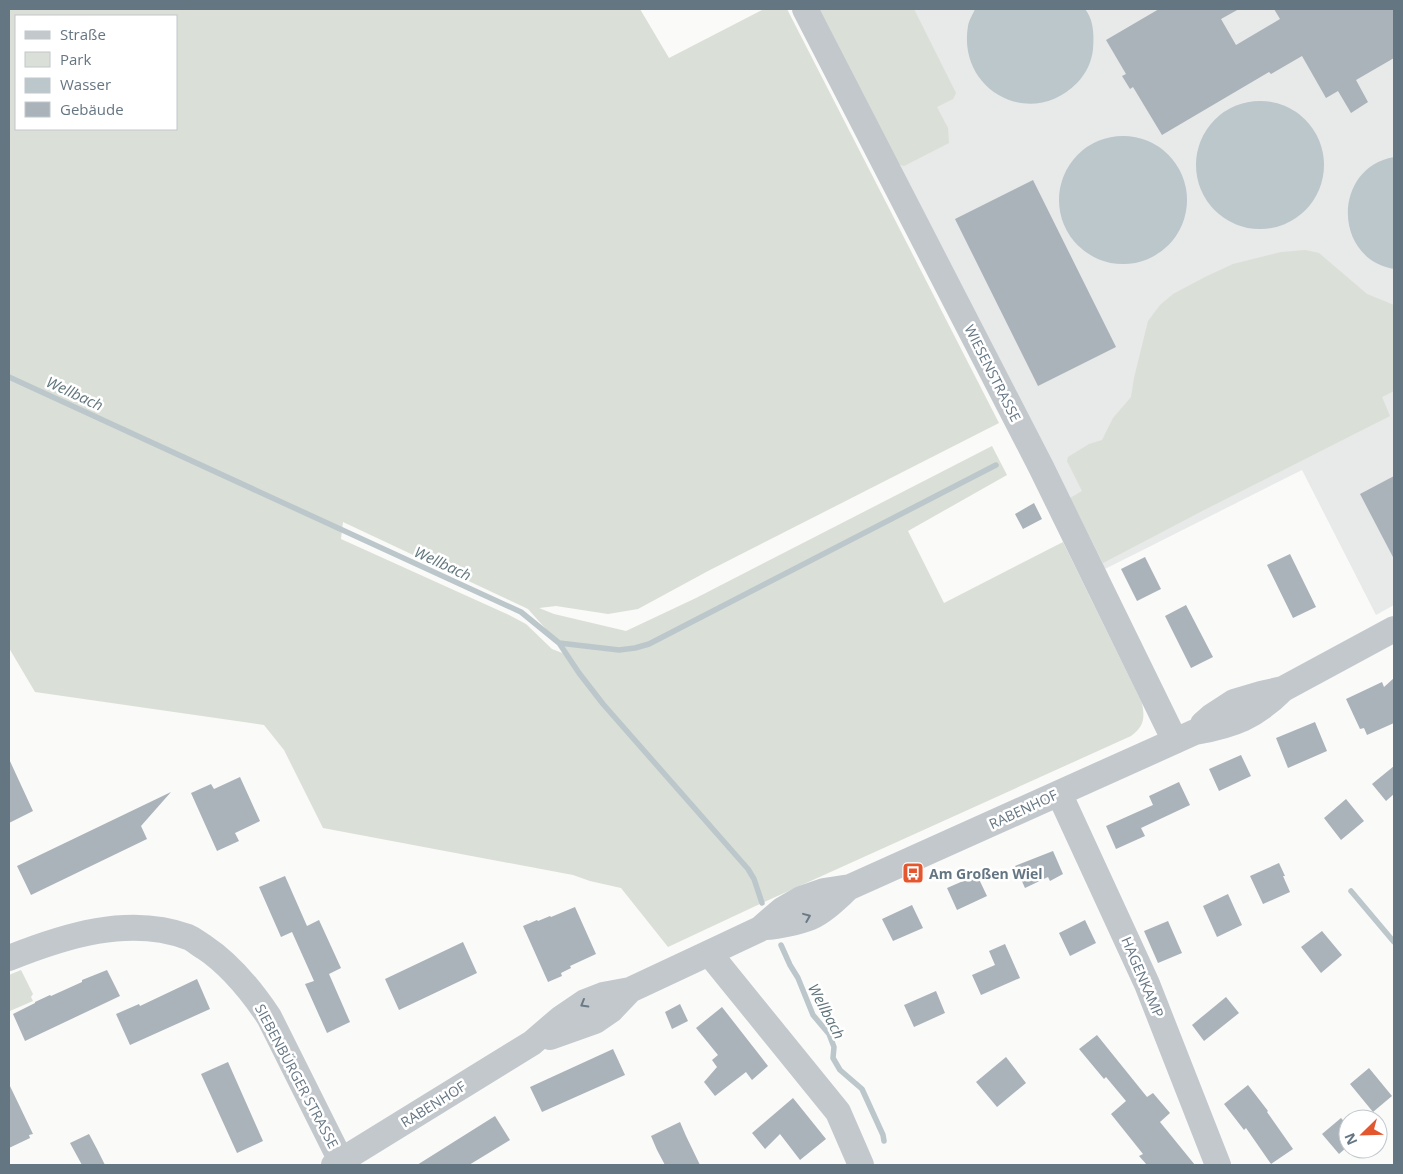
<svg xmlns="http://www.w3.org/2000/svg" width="1403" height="1174" viewBox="0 0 1403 1174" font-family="'Open Sans',sans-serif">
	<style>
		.built { fill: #e8e9e9 }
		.green { fill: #dadfd7; fill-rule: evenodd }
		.water { fill: #bbc7cb }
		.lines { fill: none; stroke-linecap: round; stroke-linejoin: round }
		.stream { stroke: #bbc7cb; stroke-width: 5.5 }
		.building { fill: #aab3b9 }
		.minor { stroke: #c3c8cc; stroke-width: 26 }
		.oneway { stroke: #6a7a87 }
		.labels { text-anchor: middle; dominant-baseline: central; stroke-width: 5; stroke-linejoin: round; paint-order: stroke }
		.street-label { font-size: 14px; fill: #657683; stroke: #fff }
		.poi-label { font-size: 14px; font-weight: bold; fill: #657683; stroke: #fff; text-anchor: start }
		.water-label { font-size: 15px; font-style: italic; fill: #60757c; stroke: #fff }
	</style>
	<rect width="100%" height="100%" fill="#fafaf8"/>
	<path class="built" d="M 815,9 L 1394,9 L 1394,605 L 1376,615 L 1302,470 L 1101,571 Z"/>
	<path class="green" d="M 9,9 L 640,9 L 669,58 L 764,9 L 787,9 L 999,423 L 708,571 L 638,609 L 608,614 L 556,606 L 539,608 L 554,614 L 626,631 L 696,598 L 992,446 L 1007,475 L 908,531 L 944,603 L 1063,542 L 1142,703 C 1145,719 1144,726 1131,736 L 762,903 L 668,947 L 621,888 L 590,881 L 573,875 L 323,828 L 284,750 L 264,725 L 35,692 L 9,648 ZM 16,16 L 176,16 L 176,129 L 16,129 ZM 343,522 L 528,609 L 570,656 L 552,649 L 526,624 L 509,615 L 341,539 Z
		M 815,9 L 914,9 L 956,93 L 953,99 L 937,107 L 948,128 L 949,143 L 904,166 L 894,163 Z
		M 1305,250 L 1319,253 L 1367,294 L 1394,305 L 1394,391 L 1382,397 L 1390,416 L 1206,509 L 1103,563 L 1070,498 L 1082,491 L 1067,461 L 1068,457 L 1089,444 L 1102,440 L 1113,418 L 1131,397 L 1134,378 L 1148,321 L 1160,305 L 1173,294 L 1205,277 L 1233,264 L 1281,252 Z
		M 21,970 L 33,994 L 31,997 L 33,1001 L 10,1011 L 9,1008 L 9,975 Z"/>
	<path class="water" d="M 975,9 L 1085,9 C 1094,20 1094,36 1093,49 C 1092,61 1086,74 1077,83 C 1031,130 957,91 968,26 C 969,20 973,14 975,9 Z
		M1196 165a64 64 0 1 1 128 0a64 64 0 1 1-128 0Z
		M1059 200a64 64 0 1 1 128 0a64 64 0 1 1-128 0Z
		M 1394,157 L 1394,269 C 1333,259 1332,168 1394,157 Z"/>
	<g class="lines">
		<path class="stream" d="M 9,377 L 521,612 L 559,643 L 579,673 L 603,704 L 748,869 L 754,879 L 762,903
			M 559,643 L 619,650 L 635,648 L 649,644 L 996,465
			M 1351,891 L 1394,942
			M 781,945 L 790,965 L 798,978 L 813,1015 L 829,1034 L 834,1047 L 833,1058 L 840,1070 L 862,1089 L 883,1135 L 884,1141"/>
	</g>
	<path class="building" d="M 1159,9 L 1239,9 L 1221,19 L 1236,45 L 1280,19 L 1274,9 L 1394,9 L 1394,58 L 1356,80 L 1368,102 L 1351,113 L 1338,91 L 1326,98 L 1302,56 L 1271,74 L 1269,72 L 1162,135 L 1133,87 L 1130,89 L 1122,76 L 1126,74 L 1106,40 Z
		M 1033,180 L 1116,347 L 1038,386 L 955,219 Z
		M 1394,476 L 1394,559 L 1360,494 Z
		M 1034,503 L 1042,519 L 1023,529 L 1015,514 Z
		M 1290,554 L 1316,607 L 1293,618 L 1267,565 Z
		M 1145,557 L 1161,589 L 1137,601 L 1121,569 Z
		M 1186,605 L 1213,657 L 1191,668 L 1165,616 Z
		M 1394,678 L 1394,723 L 1367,735 L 1364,728 L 1360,729 L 1346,699 L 1382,682 L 1384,687 Z
		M 1315,722 L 1327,751 L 1288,768 L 1276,738 Z
		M 1241,755 L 1251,776 L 1219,791 L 1209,769 Z
		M 9,759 L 33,811 L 9,823 Z
		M 1394,766 L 1394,794 L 1386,801 L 1372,784 Z
		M 240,777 L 260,821 L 235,833 L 239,841 L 217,851 L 191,793 L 211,784 L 214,789 Z
		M 1179,782 L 1190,805 L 1141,828 L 1145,836 L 1116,849 L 1106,826 L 1153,805 L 1149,796 Z
		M 171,792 L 141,826 L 147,839 L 31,895 L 17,866 Z
		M 1346,799 L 1364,821 L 1341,840 L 1324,818 Z
		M 1053,851 L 1063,874 L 1050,881 L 1048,877 L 1025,888 L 1015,866 Z
		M 1279,863 L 1285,876 L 1283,876 L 1290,892 L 1263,904 L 1250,876 Z
		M 977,875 L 987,896 L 957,910 L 947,888 Z
		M 285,876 L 307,926 L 319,920 L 341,968 L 329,974 L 350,1022 L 327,1033 L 305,984 L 314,981 L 292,932 L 281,937 L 259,887 Z
		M 1228,894 L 1242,925 L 1217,937 L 1203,906 Z
		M 912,905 L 923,928 L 893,941 L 882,919 Z
		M 575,907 L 596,954 L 570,966 L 571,968 L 561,973 L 562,976 L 548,982 L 523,926 L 537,920 L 538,921 L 550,916 L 551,917 Z
		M 1085,920 L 1096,943 L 1070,956 L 1059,933 Z
		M 1168,921 L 1182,953 L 1158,963 L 1144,931 Z
		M 1322,931 L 1342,955 L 1321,973 L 1301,947 Z
		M 463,942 L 477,973 L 399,1010 L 385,979 Z
		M 1005,944 L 1020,978 L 981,995 L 972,975 L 995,965 L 989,951 Z
		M 107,970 L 120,996 L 25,1041 L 13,1014 L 35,1003 L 35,1002 L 50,995 L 51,996 L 82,982 L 82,980 Z
		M 197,979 L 210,1009 L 130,1045 L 116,1014 L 139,1004 L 140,1006 Z
		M 936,991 L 945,1013 L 914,1027 L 904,1005 Z
		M 1226,997 L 1239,1013 L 1204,1041 L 1192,1025 Z
		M 680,1004 L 688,1021 L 672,1029 L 665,1012 Z
		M 722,1007 L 768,1066 L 752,1080 L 746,1072 L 715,1096 L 704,1082 L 717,1067 L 712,1060 L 718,1055 L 696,1028 Z
		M 1097,1035 L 1147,1097 L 1153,1093 L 1170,1113 L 1160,1122 L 1195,1165 L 1147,1165 L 1139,1156 L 1143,1154 L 1111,1114 L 1126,1101 L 1106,1077 L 1104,1079 L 1079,1049 Z
		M 613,1049 L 625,1075 L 542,1112 L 530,1087 Z
		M 1006,1057 L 1026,1083 L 997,1107 L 976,1082 Z
		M 228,1062 L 263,1141 L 237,1153 L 201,1074 Z
		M 1369,1068 L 1392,1096 L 1373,1112 L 1350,1084 Z
		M 9,1084 L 33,1134 L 29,1135 L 30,1138 L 9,1148 Z
		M 1248,1085 L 1268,1111 L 1267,1112 L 1293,1149 L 1271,1164 L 1246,1128 L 1244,1130 L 1224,1104 Z
		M 793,1098 L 826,1139 L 800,1160 L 780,1134 L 765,1149 L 752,1133 Z
		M 495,1116 L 510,1140 L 469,1165 L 417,1165 Z
		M 1341,1118 L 1348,1126 L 1348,1146 L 1339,1154 L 1322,1134 Z
		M 680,1122 L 686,1136 L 700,1165 L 665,1165 L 657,1150 L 651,1136 Z
		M 89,1134 L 97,1149 L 105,1165 L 82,1165 L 70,1143 Z"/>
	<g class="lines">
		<path class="minor" d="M 805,9 L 1041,467 L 1175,741
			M 1203,724 L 1211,717 L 1234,702 L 1261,694 L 1283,689 L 1394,629
			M 1059,793 L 1147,984 L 1218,1165
			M 768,927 C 782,925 797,923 811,917 C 824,911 835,900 846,890
			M 709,953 L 838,1112 L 861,1165
			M 9,958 C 64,936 129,915 188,937 C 193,939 199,944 204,947 C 231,965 251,990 269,1017 L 341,1161
			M 550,1037 L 595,1021 L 611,1010 L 630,990
			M 334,1165 L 532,1043 L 560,1019 L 585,1002 L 603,995 L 630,990 L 709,953 L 760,929 L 782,910 L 801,899 L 824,891 L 850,887 L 1195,732 C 1234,725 1255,717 1283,689"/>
	</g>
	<defs><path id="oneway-chevron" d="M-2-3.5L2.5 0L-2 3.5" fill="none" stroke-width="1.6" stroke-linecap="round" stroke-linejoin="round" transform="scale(1.25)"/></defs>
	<g class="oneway">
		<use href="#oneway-chevron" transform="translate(807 917) rotate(-22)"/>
		<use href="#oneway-chevron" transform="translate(584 1004) rotate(150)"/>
	</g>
	<defs>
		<g id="bus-square" transform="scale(1.125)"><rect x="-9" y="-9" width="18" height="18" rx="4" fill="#e4572e" stroke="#fff"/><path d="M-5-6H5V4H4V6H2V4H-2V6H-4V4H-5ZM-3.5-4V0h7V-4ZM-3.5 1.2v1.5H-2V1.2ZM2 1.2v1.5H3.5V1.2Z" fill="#fff"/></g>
	</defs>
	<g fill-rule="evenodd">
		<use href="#bus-square" x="913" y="873"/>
	</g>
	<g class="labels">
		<g class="street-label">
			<text transform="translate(993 373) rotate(63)">WIESENSTRASSE</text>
			<text transform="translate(1023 809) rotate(-25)">RABENHOF</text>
			<text transform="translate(1143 977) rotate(67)">HAGENKAMP</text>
			<text transform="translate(297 1076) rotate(62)">SIEBENBÜRGER STRASSE</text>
			<text transform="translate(433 1104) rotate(-32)">RABENHOF</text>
		</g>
		<g class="poi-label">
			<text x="929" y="873">Am Großen Wiel</text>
		</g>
		<g class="water-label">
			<text transform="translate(75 393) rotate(25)">Wellbach</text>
			<text transform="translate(443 563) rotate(25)">Wellbach</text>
			<text transform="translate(827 1011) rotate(62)">Wellbach</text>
		</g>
	</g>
	<rect width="1403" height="1174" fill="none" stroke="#657683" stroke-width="20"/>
	<rect x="15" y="15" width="162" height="115" fill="#ffffff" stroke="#c1c8cd"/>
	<rect x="25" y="31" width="25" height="8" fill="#c3c8cc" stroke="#c1c8cd"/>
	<text x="60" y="40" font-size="15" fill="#657683">Straße</text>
	<rect x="25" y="52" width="25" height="15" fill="#dadfd7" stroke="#c1c8cd"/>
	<text x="60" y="65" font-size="15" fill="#657683">Park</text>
	<rect x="25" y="78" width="25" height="15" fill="#bbc7cb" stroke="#c1c8cd"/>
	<text x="60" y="90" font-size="15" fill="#657683">Wasser</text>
	<rect x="25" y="102" width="25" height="15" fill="#aab3b9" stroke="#c1c8cd"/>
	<text x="60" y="115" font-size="15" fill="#657683">Gebäude</text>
	<g transform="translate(1363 1134) rotate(247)"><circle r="24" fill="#ffffff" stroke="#c1c8cd"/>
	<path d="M0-4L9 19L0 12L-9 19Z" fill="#e4572e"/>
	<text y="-8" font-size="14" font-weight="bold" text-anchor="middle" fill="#657683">N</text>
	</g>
</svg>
